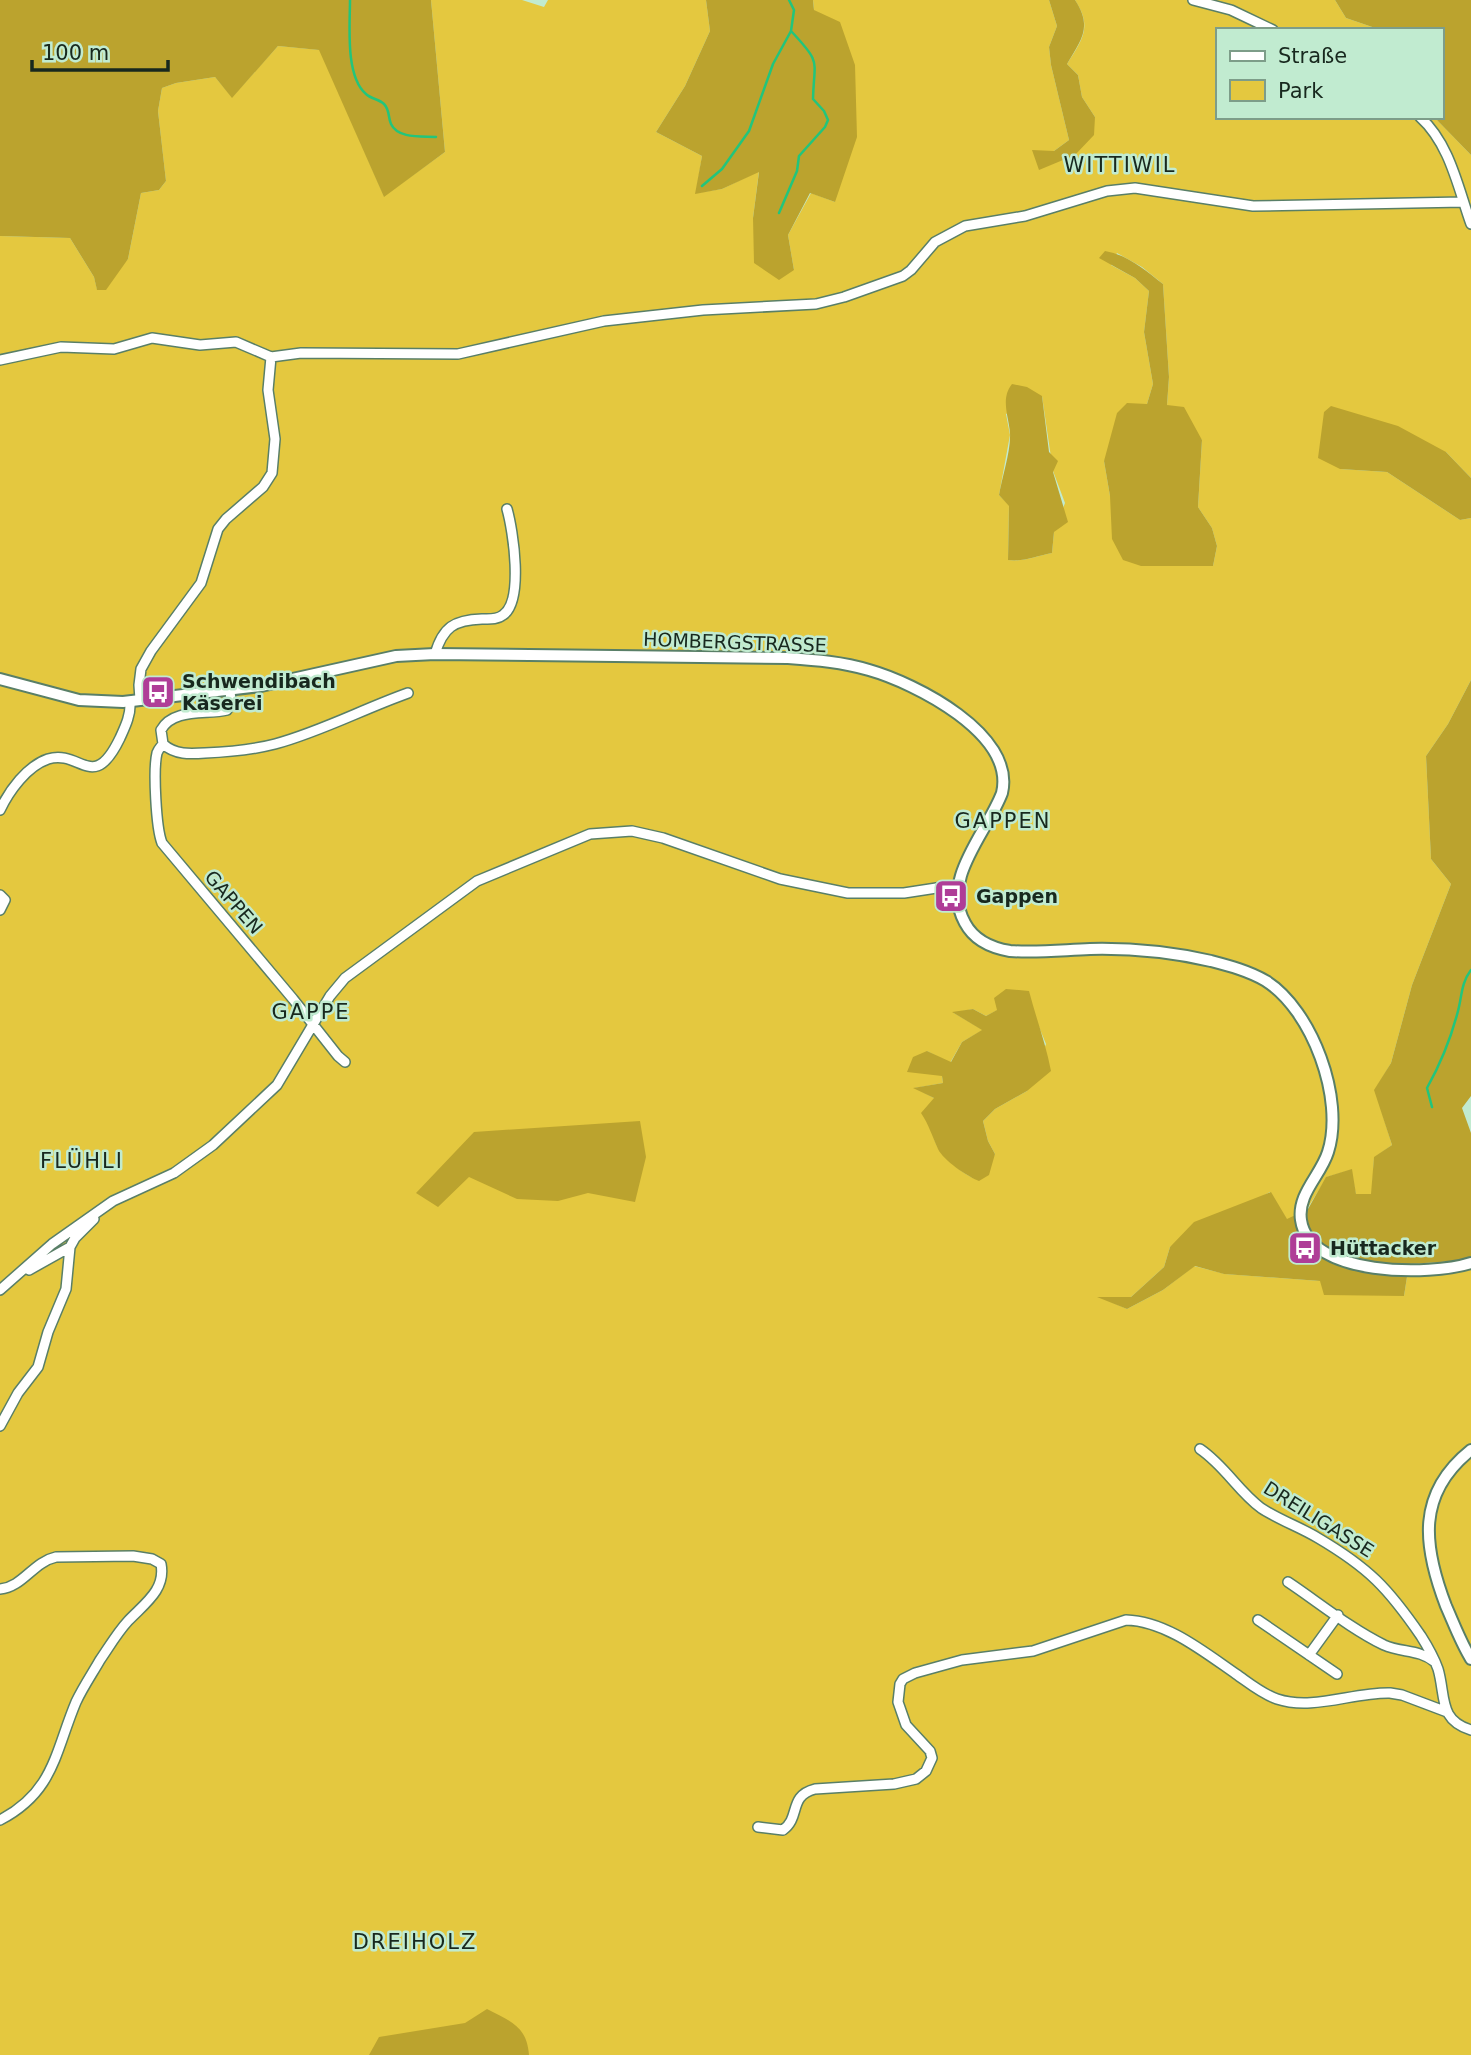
<svg xmlns="http://www.w3.org/2000/svg" width="1471" height="2055" viewBox="0 0 1471 2055" font-family="'DejaVu Sans',sans-serif">
	<style>
		.green { fill: #e4c83f; fill-rule: evenodd }
		.forest { fill: #bba32e }
		.lines { fill: none; stroke-linecap: round; stroke-linejoin: round }
		.stream { stroke: #22c57c; stroke-width: 2.5 }
		.minor-casing { stroke: #597f67; stroke-width: 12 }
		.tertiary-casing { stroke: #597f67; stroke-width: 14 }
		.minor { stroke: #fff; stroke-width: 9 }
		.tertiary { stroke: #fff; stroke-width: 10 }
		.labels { text-anchor: middle; dominant-baseline: central; stroke-width: 5; stroke-linejoin: round; paint-order: stroke }
		.street-label { font-size: 19px; fill: #18281e; stroke: #c1ebd0 }
		.poi-label { font-size: 19px; font-weight: bold; fill: #18281e; stroke: #c1ebd0; text-anchor: start }
		.neighbourhood-label { font-size: 21px; letter-spacing: 2px; fill: #18281e; stroke: #c1ebd0 }
	</style>
	<rect width="100%" height="100%" fill="#c1ebd0"/>
	<path class="green" d="M 431,0 L 522,0 L 544,7 L 548,0 L 706,0 L 710,31 L 685,86 L 656,132 L 702,156 L 696,193 L 722,189 L 759,171 L 753,218 L 794,270 L 788,235 L 811,193 L 835,202 L 813,0 L 1049,0 L 1057,26 L 1049,47 L 1051,65 L 1069,140 L 1054,151 L 1075,155 L 1084,143 L 1095,117 L 1082,97 L 1078,75 L 1067,64 C 1082,40 1093,27 1075,0 L 1335,0 L 1346,18 L 1381,30 L 1217,30 L 1217,117 L 1434,117 L 1471,155 L 1471,478 L 1446,452 L 1340,469 L 1387,472 L 1460,520 L 1471,518 L 1471,680 L 1448,724 L 1426,756 L 1431,859 L 1451,884 L 1412,985 L 1391,1063 L 1375,1090 L 1392,1145 L 1374,1158 L 1372,1194 L 1356,1195 L 1351,1170 L 1327,1177 L 1307,1209 L 1287,1220 L 1270,1192 L 1170,1247 L 1164,1267 L 1131,1297 L 1100,1297 L 1127,1309 L 1163,1290 L 1194,1266 L 1225,1274 L 1320,1281 L 1404,1296 L 1409,1264 L 1471,1260 L 1471,2055 L 0,2055 L 0,236 L 70,238 L 94,277 L 97,289 L 128,259 L 141,193 L 159,190 L 166,181 L 158,111 L 162,88 L 176,83 L 215,77 L 232,97 L 278,46 L 320,50 L 384,196 L 445,152 ZM 1117,253 L 1142,267 L 1163,284 L 1169,377 L 1167,405 L 1202,440 L 1198,507 L 1212,528 L 1217,546 L 1213,566 L 1181,565 L 1110,496 L 1104,461 L 1147,404 L 1153,384 L 1144,332 L 1149,291 L 1135,278 L 1111,265 ZM 1042,396 L 1053,471 L 1065,503 L 1054,532 L 1052,553 C 1036,556 1025,562 1008,560 L 1009,505 L 999,495 L 1010,435 L 1006,414 ZM 973,1009 L 986,1016 L 998,1010 L 1037,1022 L 1046,1044 L 1027,1091 L 995,1109 L 983,1121 L 988,1141 L 995,1154 L 979,1180 C 969,1177 962,1172 954,1165 C 928,1144 932,1130 934,1098 L 915,1088 L 943,1083 L 942,1075 L 927,1051 L 950,1063 L 962,1042 L 983,1030 L 954,1013 Z"/>
	<path class="forest" d="M 0,0 L 431,0 L 445,152 L 384,197 L 319,50 L 278,46 L 232,98 L 215,77 L 176,83 L 162,88 L 158,111 L 166,181 L 159,190 L 141,193 L 128,259 L 106,290 L 97,290 L 94,277 L 70,238 L 0,236 Z
		M 706,0 L 813,0 L 814,10 L 840,22 L 855,65 L 857,137 L 835,202 L 810,193 L 788,235 L 794,270 L 779,280 L 754,263 L 753,218 L 759,172 L 722,189 L 695,194 L 702,156 L 656,132 L 685,86 L 710,31 Z
		M 1049,0 L 1075,0 C 1093,27 1081,40 1067,64 L 1078,75 L 1082,97 L 1095,117 L 1094,135 L 1075,155 L 1039,170 L 1032,150 L 1054,151 L 1069,140 L 1051,65 L 1049,47 L 1057,26 Z
		M 1335,0 L 1471,0 L 1471,155 L 1434,117 L 1441,117 L 1441,30 L 1381,30 L 1346,18 Z
		M 1105,251 C 1128,255 1145,270 1163,284 L 1169,377 L 1167,405 L 1184,407 L 1202,440 L 1198,507 L 1212,528 L 1217,546 L 1213,566 L 1141,566 L 1123,560 L 1112,539 L 1110,496 L 1104,461 L 1117,413 L 1127,403 L 1147,404 L 1153,384 L 1144,332 L 1149,291 L 1135,278 L 1099,258 Z
		M 1012,384 L 1027,387 L 1042,396 L 1049,452 L 1058,461 L 1053,472 L 1068,522 L 1054,532 L 1052,553 C 1036,556 1024,562 1008,560 L 1009,506 L 999,495 C 1002,477 1011,451 1010,433 C 1009,417 1000,399 1012,384 Z
		M 1331,406 L 1398,426 L 1446,452 L 1471,478 L 1471,518 L 1460,520 L 1387,472 L 1340,469 L 1318,458 L 1324,412 Z
		M 1471,680 L 1471,1096 L 1462,1108 L 1471,1133 L 1471,1260 L 1409,1264 L 1404,1296 L 1324,1295 L 1320,1281 L 1224,1274 L 1195,1266 L 1163,1290 L 1127,1309 L 1097,1297 L 1131,1297 L 1164,1267 L 1170,1247 L 1194,1222 L 1271,1192 L 1287,1219 L 1308,1209 L 1326,1177 L 1352,1169 L 1356,1194 L 1371,1194 L 1374,1157 L 1392,1145 L 1374,1090 L 1391,1063 L 1412,985 L 1451,884 L 1431,859 L 1426,756 L 1448,724 Z
		M 1006,989 L 1029,991 C 1036,1018 1046,1044 1051,1071 L 1027,1091 L 995,1109 L 983,1121 L 988,1141 L 995,1154 L 989,1175 L 979,1181 C 968,1177 943,1160 938,1149 C 932,1136 929,1125 921,1113 L 934,1098 L 913,1088 L 943,1083 L 942,1076 L 907,1072 L 913,1057 L 927,1051 L 951,1062 L 962,1042 L 982,1030 L 952,1012 L 973,1009 L 986,1016 L 997,1010 L 994,998 Z
		M 640,1121 L 646,1157 L 635,1202 L 588,1193 L 558,1201 L 517,1199 L 469,1177 L 438,1207 L 416,1193 L 474,1132 Z
		M 487,2009 C 510,2021 527,2026 529,2055 L 369,2055 L 379,2037 L 465,2023 Z"/>
	<g class="lines">
		<path class="stream" d="M 350,0 C 350,25 345,76 366,94 C 371,99 379,99 384,104 C 390,110 388,118 391,124 C 398,139 422,136 436,137
			M 702,186 L 722,169 L 749,131 L 773,64 L 791,31 L 794,10 L 789,0
			M 779,213 L 797,171 L 799,156 L 825,127 L 828,120 L 824,111 L 813,99 C 814,59 822,64 791,31
			M 1432,1107 L 1427,1088 C 1441,1063 1451,1038 1458,1011 C 1462,996 1461,983 1471,970"/>
		<g class="minor-casing">
			<path id="minor" d="M 1193,0 L 1231,10 L 1273,30
				M 1420,117 C 1450,144 1458,188 1471,224
				M 0,360 L 61,347 L 114,349 L 152,338 L 200,345 L 236,342 L 271,357 L 301,353 L 458,354 L 604,321 L 703,310 L 816,304 L 844,297 L 903,276 L 911,270 L 935,242 L 965,226 L 1025,216 L 1107,191 L 1135,188 L 1253,206 L 1463,202
				M 435,654 C 443,627 454,620 482,619 C 489,619 497,620 503,615 C 524,601 513,530 507,509
				M 230,690 L 231,702 L 227,710 C 206,715 173,708 161,730 L 163,744 C 175,755 190,754 205,753 C 228,752 252,750 275,744 C 320,732 363,709 408,693
				M 140,700 L 139,685 L 141,669 L 151,651 L 201,583 L 218,529 L 226,519 L 263,487 L 272,473 L 275,439 L 268,390 L 271,357
				M 163,744 C 160,748 159,748 157,753 C 153,769 156,828 162,843 L 293,999 L 338,1056 L 345,1062
				M 0,810 C 9,791 27,766 48,759 C 81,749 93,794 120,738 C 125,727 131,715 130,702
				M 0,895 L 5,900 L 0,910
				M 29,1270 L 70,1247
				M 0,1290 L 52,1244 L 113,1201 L 174,1173 L 213,1145 L 277,1085 L 330,996 L 345,978 L 477,881 L 590,834 L 632,831 L 663,838 L 780,879 L 848,893 L 904,893 L 943,887 L 958,888
				M 0,1426 L 18,1393 L 38,1367 L 48,1332 L 66,1289 L 70,1247 L 75,1238 L 94,1219
				M 1200,1449 C 1225,1466 1238,1491 1261,1508 C 1279,1520 1300,1527 1318,1538 C 1369,1568 1388,1588 1421,1636 C 1428,1647 1434,1658 1438,1669 C 1446,1696 1438,1720 1471,1730
				M 1288,1582 C 1318,1602 1351,1629 1384,1645 C 1402,1653 1419,1649 1435,1662
				M 0,1589 C 23,1587 33,1562 56,1557 L 133,1556 L 152,1559 L 161,1564 C 166,1590 144,1604 128,1621 C 117,1633 109,1647 100,1660 C 92,1674 83,1687 76,1702 C 55,1752 54,1792 0,1820
				M 1258,1620 L 1337,1674
				M 1309,1655 L 1338,1615
				M 758,1827 L 783,1830 C 801,1817 788,1796 815,1789 L 894,1784 L 916,1779 L 926,1771 L 932,1758 L 930,1751 L 906,1725 L 898,1702 L 900,1684 L 903,1679 L 915,1673 L 962,1660 L 1033,1651 L 1126,1620 C 1166,1621 1204,1652 1236,1674 C 1249,1683 1262,1694 1277,1699 C 1313,1711 1353,1692 1390,1693 L 1402,1695 L 1447,1712"/>
		</g>
		<g class="tertiary-casing">
			<path id="tertiary" d="M 0,679 L 79,700 L 123,702 L 261,686 L 396,656 L 435,654 L 788,658 C 816,660 842,662 869,670 C 915,683 1016,734 1002,793 C 987,833 940,879 965,923 C 974,940 992,948 1010,951 C 1037,953 1063,950 1090,949 C 1131,948 1171,952 1211,961 C 1230,966 1249,971 1266,981 C 1312,1010 1345,1099 1328,1152 C 1321,1175 1297,1194 1301,1220 C 1309,1277 1431,1276 1471,1263
				M 1471,1450 C 1416,1494 1423,1546 1446,1606 C 1454,1624 1461,1643 1471,1659"/>
		</g>
		<use href="#minor" class="minor"/>
		<use href="#tertiary" class="tertiary"/>
	</g>
	<defs>
		<g id="bus-square" transform="scale(1.75)"><rect x="-9" y="-9" width="18" height="18" rx="4" fill="#af3d97" stroke="#c1ebd0"/><path d="M-5-6H5V4H4V6H2V4H-2V6H-4V4H-5ZM-3.5-4V0h7V-4ZM-3.5 1.2v1.5H-2V1.2ZM2 1.2v1.5H3.5V1.2Z" fill="#fff"/></g>
	</defs>
	<g fill-rule="evenodd">
		<use href="#bus-square" x="158" y="692"/>
		<use href="#bus-square" x="951" y="896"/>
		<use href="#bus-square" x="1305" y="1248"/>
	</g>
	<g class="labels">
		<g class="street-label">
			<text transform="translate(735 642) rotate(2)">HOMBERGSTRASSE</text>
			<text transform="translate(234 902) rotate(49)">GAPPEN</text>
			<text transform="translate(1319 1519) rotate(32)">DREILIGASSE</text>
		</g>
		<g class="poi-label">
			<text x="182" y="681">Schwendibach<tspan x="182" dy="22">Käserei</tspan></text>
			<text x="976" y="896">Gappen</text>
			<text x="1330" y="1248">Hüttacker</text>
		</g>
		<g class="neighbourhood-label">
			<text x="1120" y="165">WITTIWIL</text>
			<text x="1003" y="821">GAPPEN</text>
			<text x="311" y="1012">GAPPE</text>
			<text x="82" y="1161">FLÜHLI</text>
			<text x="415" y="1942">DREIHOLZ</text>
		</g>
	</g>
	<rect x="1216" y="28" width="228" height="91" fill="#c1ebd0" stroke="#7d9d89" stroke-width="2"/>
	<rect x="1230" y="51" width="35" height="10" fill="#ffffff" stroke="#7d9d89" stroke-width="2"/>
	<text x="1278" y="63" font-size="21" fill="#18281e">Straße</text>
	<rect x="1230" y="80" width="35" height="21" fill="#e4c83f" stroke="#7d9d89" stroke-width="2"/>
	<text x="1278" y="98" font-size="21" fill="#18281e">Park</text>
	<path d="M32 60v10h136v-10" fill="none" stroke="#18281e" stroke-width="3.5"/>
	<text x="42" y="60" font-size="21" fill="#18281e" stroke="#c1ebd0" stroke-width="5" paint-order="stroke">100 m</text>
</svg>
